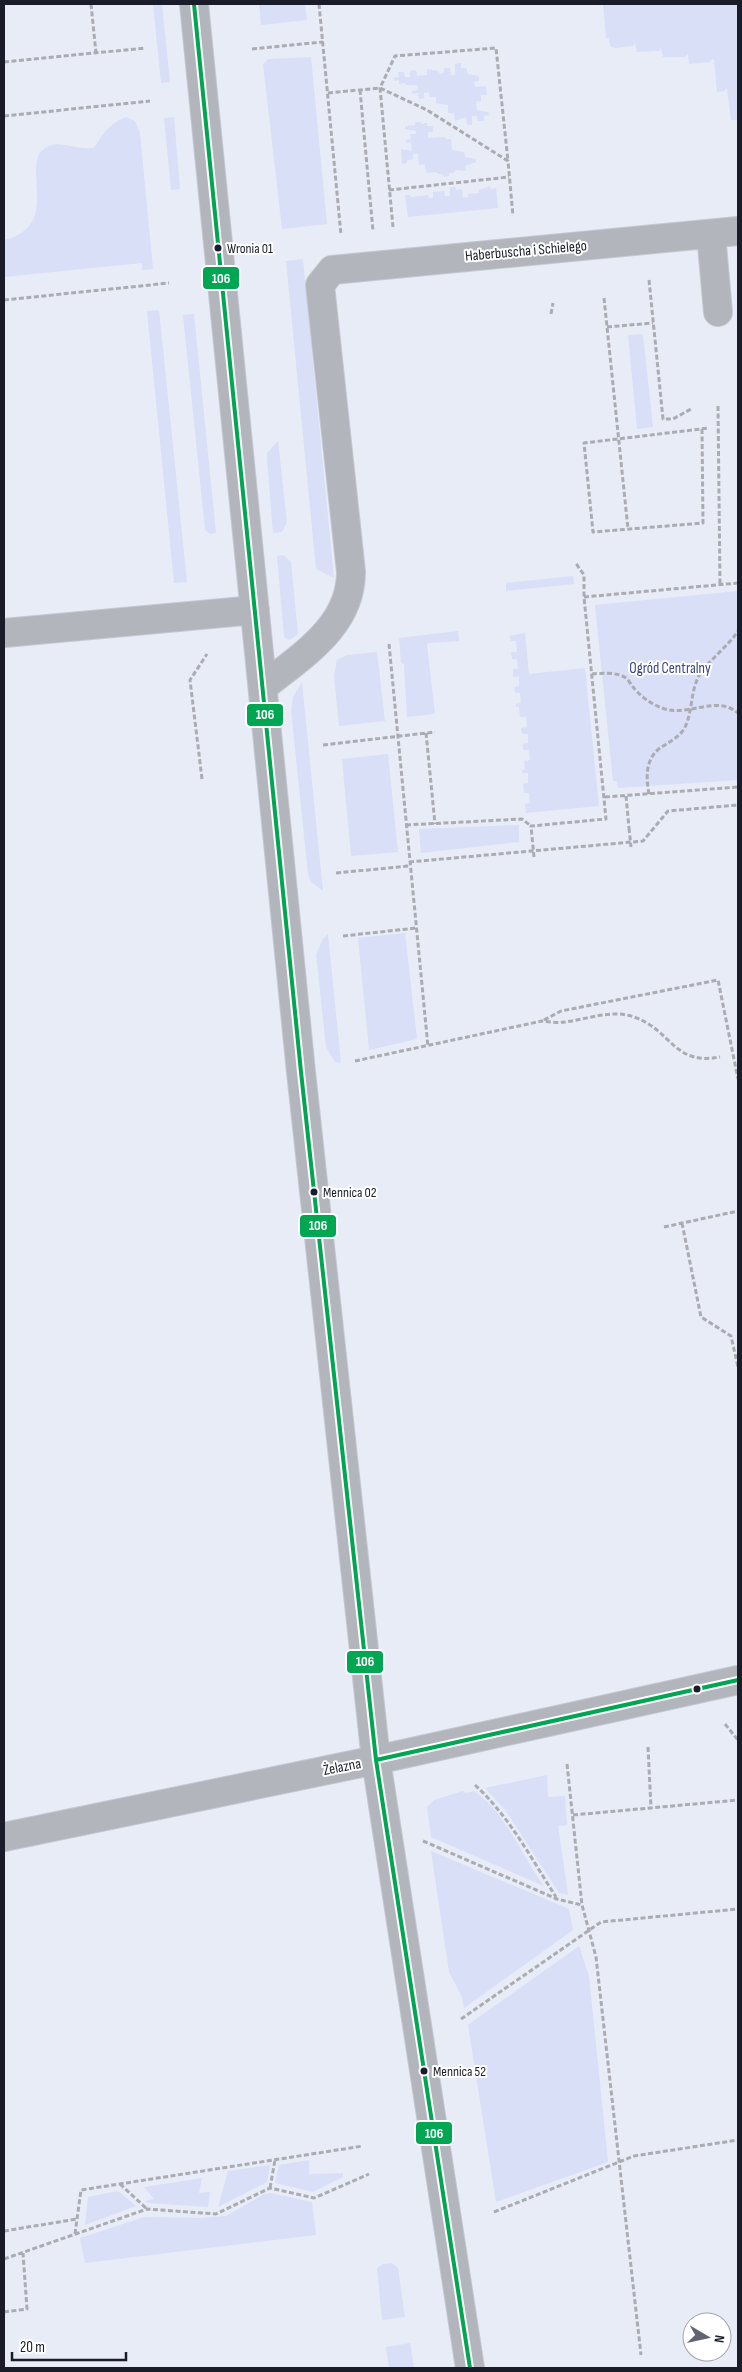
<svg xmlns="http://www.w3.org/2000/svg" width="742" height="2372" viewBox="0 0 742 2372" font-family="'Sofia Sans Condensed',sans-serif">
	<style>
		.green { fill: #d8dff7 }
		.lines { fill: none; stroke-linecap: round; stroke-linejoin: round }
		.minor-casing { stroke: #c5c8d0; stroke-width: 30 }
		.path { stroke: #aaacb2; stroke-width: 3; stroke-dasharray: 5 2.5; stroke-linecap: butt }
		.minor { stroke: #b2b5bb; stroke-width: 28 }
		.path-bridge { stroke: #aaacb2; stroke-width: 3; stroke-dasharray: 5 2.5; stroke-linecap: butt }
		.bus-1-casing { stroke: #fff; stroke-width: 8 }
		.bus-1 { stroke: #00a651; stroke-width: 4 }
		.bus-dot { fill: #1a1d29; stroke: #fff; stroke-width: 2 }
		.labels { text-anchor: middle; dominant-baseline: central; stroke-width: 4; stroke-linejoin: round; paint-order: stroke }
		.bus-label { font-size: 14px; fill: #1a1d29; stroke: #fff; text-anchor: start }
		.street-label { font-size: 15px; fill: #1a1d29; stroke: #fff }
		.park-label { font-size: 15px; fill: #3a4480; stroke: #fff }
		.line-badge { stroke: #fff; stroke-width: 2 }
		.badge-label { font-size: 14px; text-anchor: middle; font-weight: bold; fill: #fff }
	</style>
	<rect width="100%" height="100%" fill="#e8ecf7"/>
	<path class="green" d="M 153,4 L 162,4 L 170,82 L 161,83 Z
		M 259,4 L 305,4 L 307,20 L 261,25 Z
		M 603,4 L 738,4 L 738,120 L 731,120 L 727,89 L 725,89 L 725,91 L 717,92 L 714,59 L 711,60 L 711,62 L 689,64 L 688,54 L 685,57 L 663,57 L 661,48 L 659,51 L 637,52 L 635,43 L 633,46 L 616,48 L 610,46 L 609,38 L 606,38 Z
		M 311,57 L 327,224 L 282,229 L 263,64 L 268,59 Z
		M 461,63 L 461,68 L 466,68 L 468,74 L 479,76 L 479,81 L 474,82 L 475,87 L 486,86 L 487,95 L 481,95 L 481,101 L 476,102 L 477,110 L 488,112 L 489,115 L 484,116 L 484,121 L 478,121 L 477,116 L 472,116 L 472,125 L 467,125 L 466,117 L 455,121 L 454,113 L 448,113 L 448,105 L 436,103 L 436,97 L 430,97 L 429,92 L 424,93 L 424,98 L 419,99 L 418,93 L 412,94 L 412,91 L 418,90 L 417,85 L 406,85 L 405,83 L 399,84 L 399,80 L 394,81 L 394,78 L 399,77 L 398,72 L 404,72 L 405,77 L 410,77 L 410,71 L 416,70 L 417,76 L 427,75 L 427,69 L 438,71 L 440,74 L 444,73 L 444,68 L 450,68 L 451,75 L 455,75 L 455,64 Z
		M 127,117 L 135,121 L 140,133 L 153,269 L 142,270 L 142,263 L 4,277 L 4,240 C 68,224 12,156 52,145 C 61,142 80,150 94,148 C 103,134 110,122 127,117 Z
		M 174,117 L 180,189 L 171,190 L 164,118 Z
		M 415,122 L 421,122 L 421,124 L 427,123 L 427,126 L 433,126 L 433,132 L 428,132 L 428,138 L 445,137 L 446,139 L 451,139 L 452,150 L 464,152 L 465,157 L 476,159 L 476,162 L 465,166 L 466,171 L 455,170 L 454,173 L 449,173 L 449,176 L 444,177 L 443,174 L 438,174 L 436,172 L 426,173 L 425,164 L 419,165 L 418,154 L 413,154 L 413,159 L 407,160 L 407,163 L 402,164 L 401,149 L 412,151 L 411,142 L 406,143 L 406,140 L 411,139 L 410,134 L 416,134 L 416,131 L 405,129 L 405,126 L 415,125 Z
		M 490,186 L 491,189 L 496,188 L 498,208 L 408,217 L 405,195 L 410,195 L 411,197 L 428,195 L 429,198 L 433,198 L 433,192 L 444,191 L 445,196 L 450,196 L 450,187 L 456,187 L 456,190 L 462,189 L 463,198 L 468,197 L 468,194 L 479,193 L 479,190 Z
		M 303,259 L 303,260 L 334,578 L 316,569 L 286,261 Z
		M 159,310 L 187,582 L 174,583 L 147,311 Z
		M 194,314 L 216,533 L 210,534 L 205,530 L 183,315 Z
		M 643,334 L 653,427 L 637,429 L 628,335 Z
		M 278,441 L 287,522 L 282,532 L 273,533 L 267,459 L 267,453 Z
		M 284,555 L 291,562 L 298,634 L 290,640 L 285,638 L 284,636 L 277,556 Z
		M 573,576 L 574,584 L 506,591 L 506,583 Z
		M 738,591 L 738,780 L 618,788 L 617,781 L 613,781 L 595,605 Z
		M 458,631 L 459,641 L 429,643 L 427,645 L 435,714 L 407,717 L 404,664 L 401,663 L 399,638 Z
		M 525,633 L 529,674 L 585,668 L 599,806 L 526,813 L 525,804 L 530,803 L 529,793 L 524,793 L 523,784 L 528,783 L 528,773 L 522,773 L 522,770 L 525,770 L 524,761 L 530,760 L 529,750 L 523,750 L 523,744 L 528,743 L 528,734 L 522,734 L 521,728 L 527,727 L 526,717 L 520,717 L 519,707 L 516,707 L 516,704 L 521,703 L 520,693 L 515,693 L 514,687 L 519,686 L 519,676 L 513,677 L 513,669 L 518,669 L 517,659 L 512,659 L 511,652 L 517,652 L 516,641 L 511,641 L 509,636 Z
		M 377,652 L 385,721 L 339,726 L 334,676 L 337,660 L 347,655 Z
		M 302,682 L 323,891 L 311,882 L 308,874 L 291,710 L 293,697 Z
		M 388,754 L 398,852 L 351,856 L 342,759 Z
		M 519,825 L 519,842 L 421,853 L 419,829 Z
		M 405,933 L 417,1039 L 369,1050 L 358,938 Z
		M 328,934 L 341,1063 L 335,1062 L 326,1047 L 316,954 L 323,939 Z
		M 547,1775 L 548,1797 L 565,1796 L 567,1825 L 558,1826 L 568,1895 L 559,1893 L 506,1811 L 485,1788 Z
		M 463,1791 L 466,1793 L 474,1791 C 508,1815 520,1854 544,1886 L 431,1837 L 427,1807 L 434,1800 Z
		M 431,1851 L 569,1909 L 573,1930 L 464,2008 L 462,1997 L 449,1972 Z
		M 579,1946 L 589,1976 L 608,2162 L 496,2202 L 468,2025 Z
		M 309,2160 L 309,2174 L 343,2173 L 343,2177 L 313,2192 L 275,2183 L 279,2165 Z
		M 270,2165 L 267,2182 L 218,2207 L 228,2171 Z
		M 202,2178 L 199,2193 L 210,2192 L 208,2207 L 148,2203 L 145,2201 L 154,2199 L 144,2187 Z
		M 118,2191 L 136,2206 L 85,2225 L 88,2197 Z
		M 271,2193 L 312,2202 L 316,2235 L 85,2263 L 80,2238 L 144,2217 L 200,2218 L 226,2216 L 264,2194 Z
		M 392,2263 L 398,2268 L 405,2317 L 382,2320 L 377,2268 L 383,2264 Z
		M 410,2343 L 414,2368 L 389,2368 L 386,2347 Z"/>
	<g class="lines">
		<g class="minor-casing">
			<path id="minor" d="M 194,4 L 301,1072 L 376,1760 L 470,2368
				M 711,234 L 718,312
				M 4,633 L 255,610
				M 263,687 C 301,656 351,627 351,572 L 320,285 L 332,270 L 738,231
				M 4,1837 L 376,1760 L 738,1680"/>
		</g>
		<path class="path" d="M 91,4 L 96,53
			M 319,4 L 341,235
			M 252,49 L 323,42
			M 4,62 L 145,48
			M 360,90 L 373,231
			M 328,93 L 380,88 L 427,110 L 508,161 L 513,216
			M 4,116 L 150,101
			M 389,190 L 509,177
			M 393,227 L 380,88 L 395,56 L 496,48 L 508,161
			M 649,280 L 663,419 L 673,419 L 691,409
			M 604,298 L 628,529
			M 4,300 L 169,283
			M 551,314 L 553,303
			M 607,327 L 653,323
			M 718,406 L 720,585
			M 702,429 L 703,523 L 593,532 L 584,443 L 709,428
			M 584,597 L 738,583
			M 389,644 L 428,1047
			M 592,674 C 602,673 618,672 626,678 C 629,680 631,685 633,687 C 641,697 652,705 665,709 C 690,716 717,695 738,713
			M 426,733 L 435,824
			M 323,745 L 435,732
			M 202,779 L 190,680 L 207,654
			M 649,794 C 646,778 645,759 660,748 C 669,742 678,738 684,729 C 694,711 689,689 702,671 C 713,657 728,646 738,631
			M 626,796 L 629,828
			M 605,797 L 738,787
			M 406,825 L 522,819 L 531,826
			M 534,857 L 531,826 L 606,819 L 584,597 L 584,575 L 575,562
			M 409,862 L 643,841 L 668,811 L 738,805
			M 336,873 L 409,866
			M 343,936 L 416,928
			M 544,1020 L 561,1011 L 718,980 L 738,1079
			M 355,1061 L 542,1021 C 550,1022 558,1023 565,1022 C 588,1019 612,1009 634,1017 C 672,1030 673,1066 720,1057
			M 682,1223 L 701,1317 L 731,1336 L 738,1367
			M 664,1227 L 738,1211
			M 725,1724 L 738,1740
			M 648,1747 L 651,1808
			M 567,1764 L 582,1905 L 596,1957 L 641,2355
			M 475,1785 C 509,1816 531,1858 556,1897
			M 573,1815 L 738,1800
			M 423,1841 L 557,1899 L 582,1905
			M 461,2019 L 601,1922 L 738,1909
			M 120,2184 L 147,2209
			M 270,2188 L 275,2160
			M 494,2212 L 634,2156 L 738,2140
			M 4,2231 L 77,2219
			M 75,2234 L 81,2190 L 363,2146
			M 4,2259 L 147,2209 L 216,2214 L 270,2188 L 314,2198 L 369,2174
			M 4,2312 L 27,2309 L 23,2253"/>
		<use href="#minor" class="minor"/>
		<path class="path-bridge" d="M 629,828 L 631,847"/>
		<g class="bus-1-casing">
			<path id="bus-1" d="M 194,4 L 301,1072 L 376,1760 L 470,2368
				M 376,1760 L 738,1680"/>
		</g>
		<use href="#bus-1" class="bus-1"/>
	</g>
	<g class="bus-dot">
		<circle cx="218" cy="248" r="4.5"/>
		<circle cx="314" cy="1192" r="4.5"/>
		<circle cx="697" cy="1689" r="4.5"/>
		<circle cx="424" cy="2071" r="4.5"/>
	</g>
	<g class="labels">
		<g class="bus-label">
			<text x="227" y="248">Wronia 01</text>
			<text x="323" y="1192">Mennica 02</text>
			<text x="433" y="2071">Mennica 52</text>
		</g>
		<g class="street-label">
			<text transform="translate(526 251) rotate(-5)">Haberbuscha i Schielego</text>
			<text transform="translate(342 1767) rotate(-11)">Żelazna</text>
		</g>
		<g class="park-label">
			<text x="670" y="668">Ogród Centralny</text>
		</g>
	</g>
	<g class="line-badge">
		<rect x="202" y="266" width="38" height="24" rx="5" fill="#00a651"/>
		<rect x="246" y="703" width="38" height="24" rx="5" fill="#00a651"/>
		<rect x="299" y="1214" width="38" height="24" rx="5" fill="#00a651"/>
		<rect x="346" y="1650" width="38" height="24" rx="5" fill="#00a651"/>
		<rect x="415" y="2121" width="38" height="24" rx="5" fill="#00a651"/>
	</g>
	<g class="badge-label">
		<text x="221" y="283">106</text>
		<text x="265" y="719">106</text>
		<text x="318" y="1230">106</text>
		<text x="365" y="1666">106</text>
		<text x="434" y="2138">106</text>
	</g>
	<rect width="742" height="2372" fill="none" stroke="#1a1d29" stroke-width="10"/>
	<g transform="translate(707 2337) rotate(99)"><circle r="24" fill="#ffffff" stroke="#a3a5a9"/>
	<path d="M0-4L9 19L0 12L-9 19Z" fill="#626571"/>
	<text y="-8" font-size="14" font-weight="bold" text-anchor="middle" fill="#1a1d29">N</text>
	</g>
	<path d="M12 2352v8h114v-8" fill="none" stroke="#1a1d29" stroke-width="2.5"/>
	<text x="20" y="2352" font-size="15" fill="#1a1d29" stroke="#ffffff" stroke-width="4" paint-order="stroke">20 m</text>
</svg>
